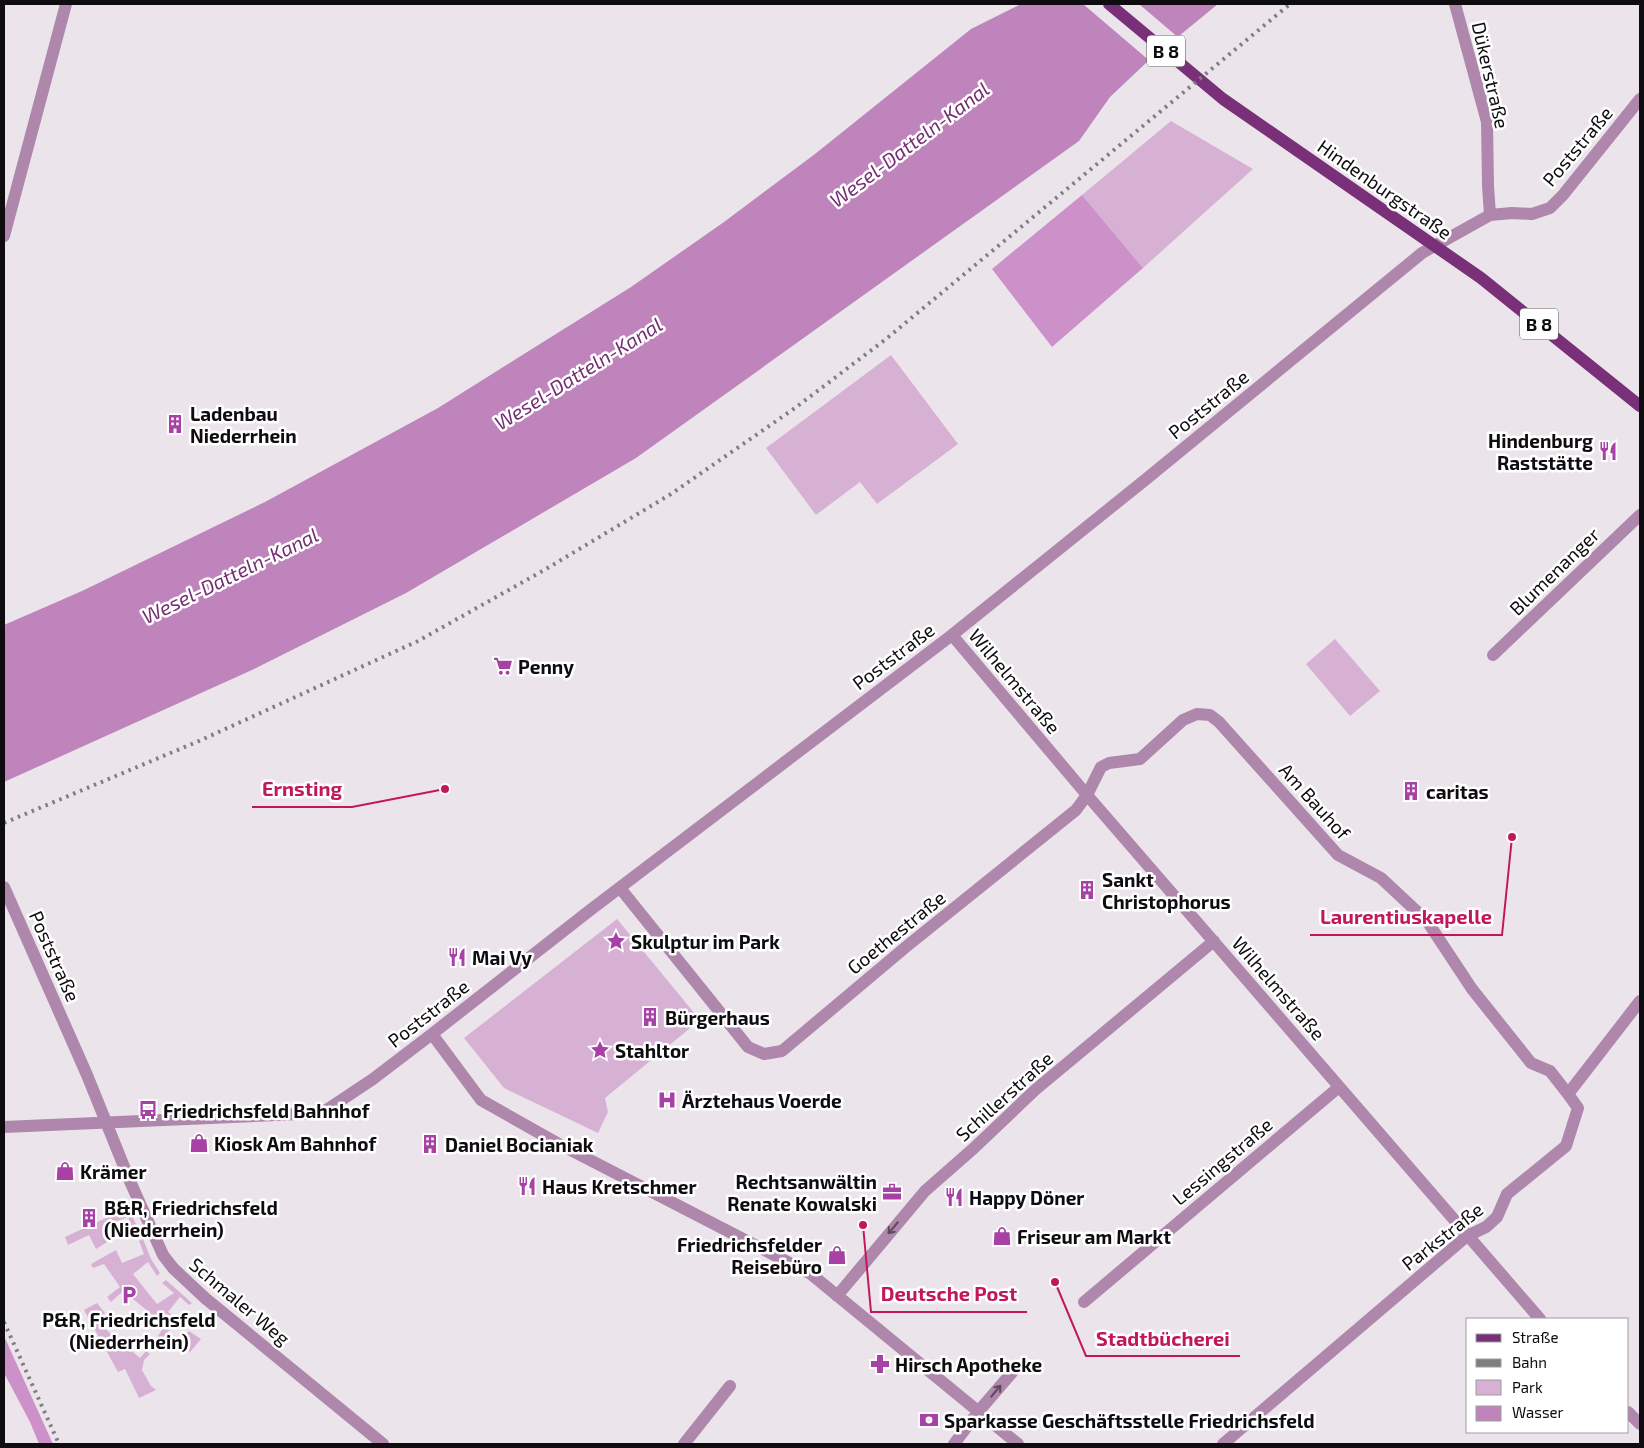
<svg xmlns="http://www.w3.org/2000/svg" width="1644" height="1448" viewBox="0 0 1644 1448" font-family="'Exo 2',sans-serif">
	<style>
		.green { fill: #d7b1d4 }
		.forest { fill: #cc91c9 }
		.water { fill: #be84bb }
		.pier { fill: #ebe5eb }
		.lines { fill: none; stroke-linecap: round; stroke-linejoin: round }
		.street { stroke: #af86ac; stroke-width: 12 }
		.primary { stroke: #7a3078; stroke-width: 12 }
		.rail { stroke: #827d82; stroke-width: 4; stroke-dasharray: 2.5 5; stroke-linecap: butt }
		.oneway { stroke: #5e495d }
		.labels { text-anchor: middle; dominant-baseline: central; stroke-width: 5; stroke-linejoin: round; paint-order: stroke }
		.shield { fill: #fff; stroke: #565556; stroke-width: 1 }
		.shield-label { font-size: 18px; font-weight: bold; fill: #0e0c0e }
		.street-label { font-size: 19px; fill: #0e0c0e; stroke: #fff }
		.poi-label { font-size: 19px; font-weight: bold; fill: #0e0c0e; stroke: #fff; text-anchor: start }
		.water-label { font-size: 20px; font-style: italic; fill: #742e72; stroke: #fff }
		.leader { fill: none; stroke: #c2185b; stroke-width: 2 }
		.callout-dot { fill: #c2185b; stroke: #fff; stroke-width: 2 }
		.callout-label { font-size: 20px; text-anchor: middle; font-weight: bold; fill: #c2185b; stroke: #fff; stroke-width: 5; stroke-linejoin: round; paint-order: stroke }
	</style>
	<rect width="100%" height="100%" fill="#ebe5eb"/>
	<path class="green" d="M 1171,121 L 1253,169 L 1143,268 L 1082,195 Z
		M 891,355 L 958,444 L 877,504 L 860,482 L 816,515 L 766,448 Z
		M 1335,639 L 1380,691 L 1350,716 L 1306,664 Z
		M 617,919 L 700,1020 L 605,1098 L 608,1112 L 598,1133 L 504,1088 L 464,1038 Z
		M 118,1202 L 129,1209 L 138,1228 L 133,1230 L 128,1217 L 105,1226 L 112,1239 L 96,1249 L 89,1235 L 68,1245 L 65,1237 L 121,1211 Z
		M 143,1239 L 151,1259 L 160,1273 L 157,1276 L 148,1262 L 133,1274 L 157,1304 L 174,1293 L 162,1283 L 166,1280 L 192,1303 L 189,1305 L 180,1297 L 168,1312 L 178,1320 L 161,1340 L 158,1336 L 165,1325 L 123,1291 L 111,1302 L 107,1297 L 120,1287 L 104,1264 L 93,1268 L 91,1264 L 116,1250 L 122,1263 L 144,1254 L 139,1241 Z
		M 97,1303 L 105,1313 L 97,1322 L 140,1358 L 146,1351 L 150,1354 L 144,1360 L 142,1370 L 151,1386 L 156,1390 L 139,1398 L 125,1369 L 118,1372 L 84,1310 Z
		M 189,1331 L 201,1339 L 190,1352 L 178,1343 Z"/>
	<path class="forest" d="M 1082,195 L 1143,268 L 1052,347 L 992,269 Z
		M 4,1336 L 53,1444 L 39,1444 L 30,1422 L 4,1373 Z"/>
	<path class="water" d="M 1021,4 L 1218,4 L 1146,63 L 1110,97 L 1079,141 L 636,458 L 406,593 L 252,670 L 4,782 L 4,625 L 82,591 L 265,502 L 438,408 L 631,287 L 724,222 L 815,154 L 971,29 Z"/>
	<path class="pier" d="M 1083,4 L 1139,4 L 1180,39 L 1151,62 Z"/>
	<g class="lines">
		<path class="street" d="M 1455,4 L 1487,122 L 1488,186 L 1490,215
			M 4,236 L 66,4
			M 952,635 L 1087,795 L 1540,1319
			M 1493,655 L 1640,515
			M 4,887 L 87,1075 L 129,1179 L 163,1255 L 173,1268 L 205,1298 L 383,1444
			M 620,888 L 748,1047 L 764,1054 L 782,1051 L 907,946 L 1076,810 L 1087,795 L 1101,767 L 1109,763 L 1140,759 L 1183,720 L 1197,714 L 1210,715 L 1219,722 L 1338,855 L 1381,878 L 1427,921 L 1472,989 L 1531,1063 L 1550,1071 L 1568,1094
			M 432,1034 L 481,1100 L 557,1143 L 811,1274 L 1018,1444
			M 4,1127 L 322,1113 L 373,1079 L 432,1034 L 589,911 L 952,635 L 1145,480 L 1422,253 L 1490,215 L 1512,213 L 1532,214 L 1550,208 L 1563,195 L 1640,99
			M 837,1296 L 925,1191 L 974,1148 L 1035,1090 L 1214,941
			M 1084,1302 L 1339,1087
			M 1628,1412 L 1640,1424
			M 684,1444 L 730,1386
			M 954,1444 L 978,1412 L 1015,1369
			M 1223,1444 L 1467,1236 L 1486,1227 L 1497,1217 L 1507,1194 L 1566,1146 L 1578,1108 L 1568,1094 L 1640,1001"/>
		<path class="primary" d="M 1109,4 L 1223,99 L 1481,278 L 1640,406"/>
		<path class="rail" d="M 4,823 L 199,741 L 418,641 L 546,569 L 671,494 L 795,408 L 886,339 L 1290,4
			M 4,1322 L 59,1444"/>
	</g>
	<defs><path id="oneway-shaft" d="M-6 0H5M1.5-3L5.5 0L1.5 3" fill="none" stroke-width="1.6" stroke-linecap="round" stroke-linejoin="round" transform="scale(1.25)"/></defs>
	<g class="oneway">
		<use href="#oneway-shaft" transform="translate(893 1228) rotate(130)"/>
		<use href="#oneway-shaft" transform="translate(996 1391) rotate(-50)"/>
	</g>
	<defs>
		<g id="building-bare" transform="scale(1.5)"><path d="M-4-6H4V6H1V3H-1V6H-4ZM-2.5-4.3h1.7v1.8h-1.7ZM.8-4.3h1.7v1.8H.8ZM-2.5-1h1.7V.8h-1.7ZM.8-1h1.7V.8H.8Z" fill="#a741a5" stroke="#fff" stroke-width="2.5" paint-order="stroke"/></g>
		<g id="restaurant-bare" transform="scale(1.5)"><path d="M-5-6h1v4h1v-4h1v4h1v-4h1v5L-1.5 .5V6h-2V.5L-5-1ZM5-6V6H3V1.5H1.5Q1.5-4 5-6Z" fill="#a741a5" stroke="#fff" stroke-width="2.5" paint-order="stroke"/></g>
		<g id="supermarket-bare" transform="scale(1.5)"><path d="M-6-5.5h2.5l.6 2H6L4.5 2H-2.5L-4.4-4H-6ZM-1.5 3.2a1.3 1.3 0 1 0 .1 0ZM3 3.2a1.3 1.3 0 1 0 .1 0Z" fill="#a741a5" stroke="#fff" stroke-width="2.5" paint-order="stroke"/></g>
		<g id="sight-bare" transform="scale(1.5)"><path d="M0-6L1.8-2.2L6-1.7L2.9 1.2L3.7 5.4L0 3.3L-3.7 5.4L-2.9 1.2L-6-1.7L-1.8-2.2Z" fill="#a741a5" stroke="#fff" stroke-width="2.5" paint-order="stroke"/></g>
		<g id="hospital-bare" transform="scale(1.5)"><path d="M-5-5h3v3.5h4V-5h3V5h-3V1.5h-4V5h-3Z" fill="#a741a5" stroke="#fff" stroke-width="2.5" paint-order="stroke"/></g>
		<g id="bus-bare" transform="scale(1.5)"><path d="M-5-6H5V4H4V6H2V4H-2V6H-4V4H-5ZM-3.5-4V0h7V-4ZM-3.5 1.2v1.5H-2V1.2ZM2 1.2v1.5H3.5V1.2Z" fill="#a741a5" stroke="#fff" stroke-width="2.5" paint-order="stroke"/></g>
		<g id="shop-bare" transform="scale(1.5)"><path d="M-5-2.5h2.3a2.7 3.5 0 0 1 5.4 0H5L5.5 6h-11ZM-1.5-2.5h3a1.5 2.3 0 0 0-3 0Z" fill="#a741a5" stroke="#fff" stroke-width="2.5" paint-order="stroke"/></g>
		<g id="office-bare" transform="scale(1.5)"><path d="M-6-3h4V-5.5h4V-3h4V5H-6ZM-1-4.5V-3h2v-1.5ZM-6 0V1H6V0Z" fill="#a741a5" stroke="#fff" stroke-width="2.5" paint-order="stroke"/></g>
		<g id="parking-bare" transform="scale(1.5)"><path d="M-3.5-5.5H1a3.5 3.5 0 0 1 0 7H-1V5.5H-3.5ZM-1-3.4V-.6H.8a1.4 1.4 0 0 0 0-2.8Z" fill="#a741a5" stroke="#fff" stroke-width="2.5" paint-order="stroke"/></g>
		<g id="pharmacy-bare" transform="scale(1.5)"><path d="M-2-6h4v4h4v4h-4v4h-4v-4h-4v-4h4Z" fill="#a741a5" stroke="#fff" stroke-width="2.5" paint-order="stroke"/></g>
		<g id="bank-bare" transform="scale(1.5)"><path d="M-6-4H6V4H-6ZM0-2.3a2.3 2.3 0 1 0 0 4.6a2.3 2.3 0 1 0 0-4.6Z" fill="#a741a5" stroke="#fff" stroke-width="2.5" paint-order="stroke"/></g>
	</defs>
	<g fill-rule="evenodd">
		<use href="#building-bare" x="175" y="424"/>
		<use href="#restaurant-bare" x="1608" y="451"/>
		<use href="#supermarket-bare" x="503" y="666"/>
		<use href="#building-bare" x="1411" y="791"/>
		<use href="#building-bare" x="1087" y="890"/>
		<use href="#sight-bare" x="616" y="941"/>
		<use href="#restaurant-bare" x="457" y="957"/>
		<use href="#building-bare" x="650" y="1017"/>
		<use href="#sight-bare" x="600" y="1050"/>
		<use href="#hospital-bare" x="667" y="1100"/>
		<use href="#bus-bare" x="148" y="1110"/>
		<use href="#shop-bare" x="199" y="1143"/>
		<use href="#building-bare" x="430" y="1144"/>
		<use href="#shop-bare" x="65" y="1171"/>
		<use href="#restaurant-bare" x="527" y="1186"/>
		<use href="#office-bare" x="892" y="1192"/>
		<use href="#restaurant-bare" x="954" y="1197"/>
		<use href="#building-bare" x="89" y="1218"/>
		<use href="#shop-bare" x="1002" y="1236"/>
		<use href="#shop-bare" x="837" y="1255"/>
		<use href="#parking-bare" x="129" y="1295"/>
		<use href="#pharmacy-bare" x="880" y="1364"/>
		<use href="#bank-bare" x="929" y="1420"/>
	</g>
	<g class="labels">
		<g class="shield">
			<rect x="1147" y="35.5" width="38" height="31" rx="4"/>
			<rect x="1520" y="308.5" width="38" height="31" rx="4"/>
		</g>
		<g class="shield-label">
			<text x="1166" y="51">B 8</text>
			<text x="1539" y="324">B 8</text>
		</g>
		<g class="street-label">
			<text transform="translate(1491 75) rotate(77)">Dükerstraße</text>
			<text transform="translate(1577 146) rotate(-50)">Poststraße</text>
			<text transform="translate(1385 189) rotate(35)">Hindenburgstraße</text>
			<text transform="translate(1208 404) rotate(-39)">Poststraße</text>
			<text transform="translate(1554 571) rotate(-44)">Blumenanger</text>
			<text transform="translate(893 656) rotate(-37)">Poststraße</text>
			<text transform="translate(1015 681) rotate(50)">Wilhelmstraße</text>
			<text transform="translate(1315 801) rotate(48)">Am Bauhof</text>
			<text transform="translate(896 932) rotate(-39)">Goethestraße</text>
			<text transform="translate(55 956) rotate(66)">Poststraße</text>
			<text transform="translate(1279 988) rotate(49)">Wilhelmstraße</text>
			<text transform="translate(428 1013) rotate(-38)">Poststraße</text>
			<text transform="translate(1004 1096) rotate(-42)">Schillerstraße</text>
			<text transform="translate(1222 1161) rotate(-40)">Lessingstraße</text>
			<text transform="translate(1442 1236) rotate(-38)">Parkstraße</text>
			<text transform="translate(240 1301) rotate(40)">Schmaler Weg</text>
		</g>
		<g class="poi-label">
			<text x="190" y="413">Ladenbau<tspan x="190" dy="22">Niederrhein</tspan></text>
			<text x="1593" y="440" text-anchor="end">Hindenburg<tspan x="1593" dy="22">Raststätte</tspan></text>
			<text x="518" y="666">Penny</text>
			<text x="1426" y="791">caritas</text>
			<text x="1102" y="879">Sankt<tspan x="1102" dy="22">Christophorus</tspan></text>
			<text x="631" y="941">Skulptur im Park</text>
			<text x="472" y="957">Mai Vy</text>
			<text x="665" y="1017">Bürgerhaus</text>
			<text x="615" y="1050">Stahltor</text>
			<text x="682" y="1100">Ärztehaus Voerde</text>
			<text x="163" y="1110">Friedrichsfeld Bahnhof</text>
			<text x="214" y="1143">Kiosk Am Bahnhof</text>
			<text x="445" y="1144">Daniel Bocianiak</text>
			<text x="80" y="1171">Krämer</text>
			<text x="877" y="1181" text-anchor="end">Rechtsanwältin<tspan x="877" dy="22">Renate Kowalski</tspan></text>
			<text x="542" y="1186">Haus Kretschmer</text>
			<text x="969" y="1197">Happy Döner</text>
			<text x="104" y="1207">B&amp;R, Friedrichsfeld<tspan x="104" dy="22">(Niederrhein)</tspan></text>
			<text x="1017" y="1236">Friseur am Markt</text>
			<text x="822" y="1244" text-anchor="end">Friedrichsfelder<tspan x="822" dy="22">Reisebüro</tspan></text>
			<text x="129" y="1319" text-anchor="middle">P&amp;R, Friedrichsfeld<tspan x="129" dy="22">(Niederrhein)</tspan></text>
			<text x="895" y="1364">Hirsch Apotheke</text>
			<text x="944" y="1420">Sparkasse Geschäftsstelle Friedrichsfeld</text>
		</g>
		<g class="water-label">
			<text transform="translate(909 144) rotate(-37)">Wesel-Datteln-Kanal</text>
			<text transform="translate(578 373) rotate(-32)">Wesel-Datteln-Kanal</text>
			<text transform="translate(230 575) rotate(-26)">Wesel-Datteln-Kanal</text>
		</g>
	</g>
	<path class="leader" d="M445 789L352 807H252M1512 837L1502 935H1310M863 1225L871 1312H1027M1055 1282L1086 1356H1240"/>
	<g class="callout-dot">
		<circle cx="445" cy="789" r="5"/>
		<circle cx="1512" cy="837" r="5"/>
		<circle cx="863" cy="1225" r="5"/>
		<circle cx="1055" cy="1282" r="5"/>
	</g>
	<g class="callout-label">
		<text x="302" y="796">Ernsting</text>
		<text x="1406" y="924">Laurentiuskapelle</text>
		<text x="949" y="1301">Deutsche Post</text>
		<text x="1163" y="1346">Stadtbücherei</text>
	</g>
	<rect width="1644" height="1448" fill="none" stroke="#0e0c0e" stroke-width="10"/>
	<rect x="1466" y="1318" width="162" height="115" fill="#ffffff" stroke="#9f9e9f"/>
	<rect x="1476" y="1334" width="25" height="8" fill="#7a3078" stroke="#9f9e9f"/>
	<text x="1512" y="1343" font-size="15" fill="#0e0c0e">Straße</text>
	<rect x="1476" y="1359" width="25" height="8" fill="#827d82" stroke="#9f9e9f"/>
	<text x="1512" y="1368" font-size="15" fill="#0e0c0e">Bahn</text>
	<rect x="1476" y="1380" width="25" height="15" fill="#d7b1d4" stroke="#9f9e9f"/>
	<text x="1512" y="1393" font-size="15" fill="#0e0c0e">Park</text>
	<rect x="1476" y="1406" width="25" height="15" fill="#be84bb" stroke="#9f9e9f"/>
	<text x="1512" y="1418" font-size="15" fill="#0e0c0e">Wasser</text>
</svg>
